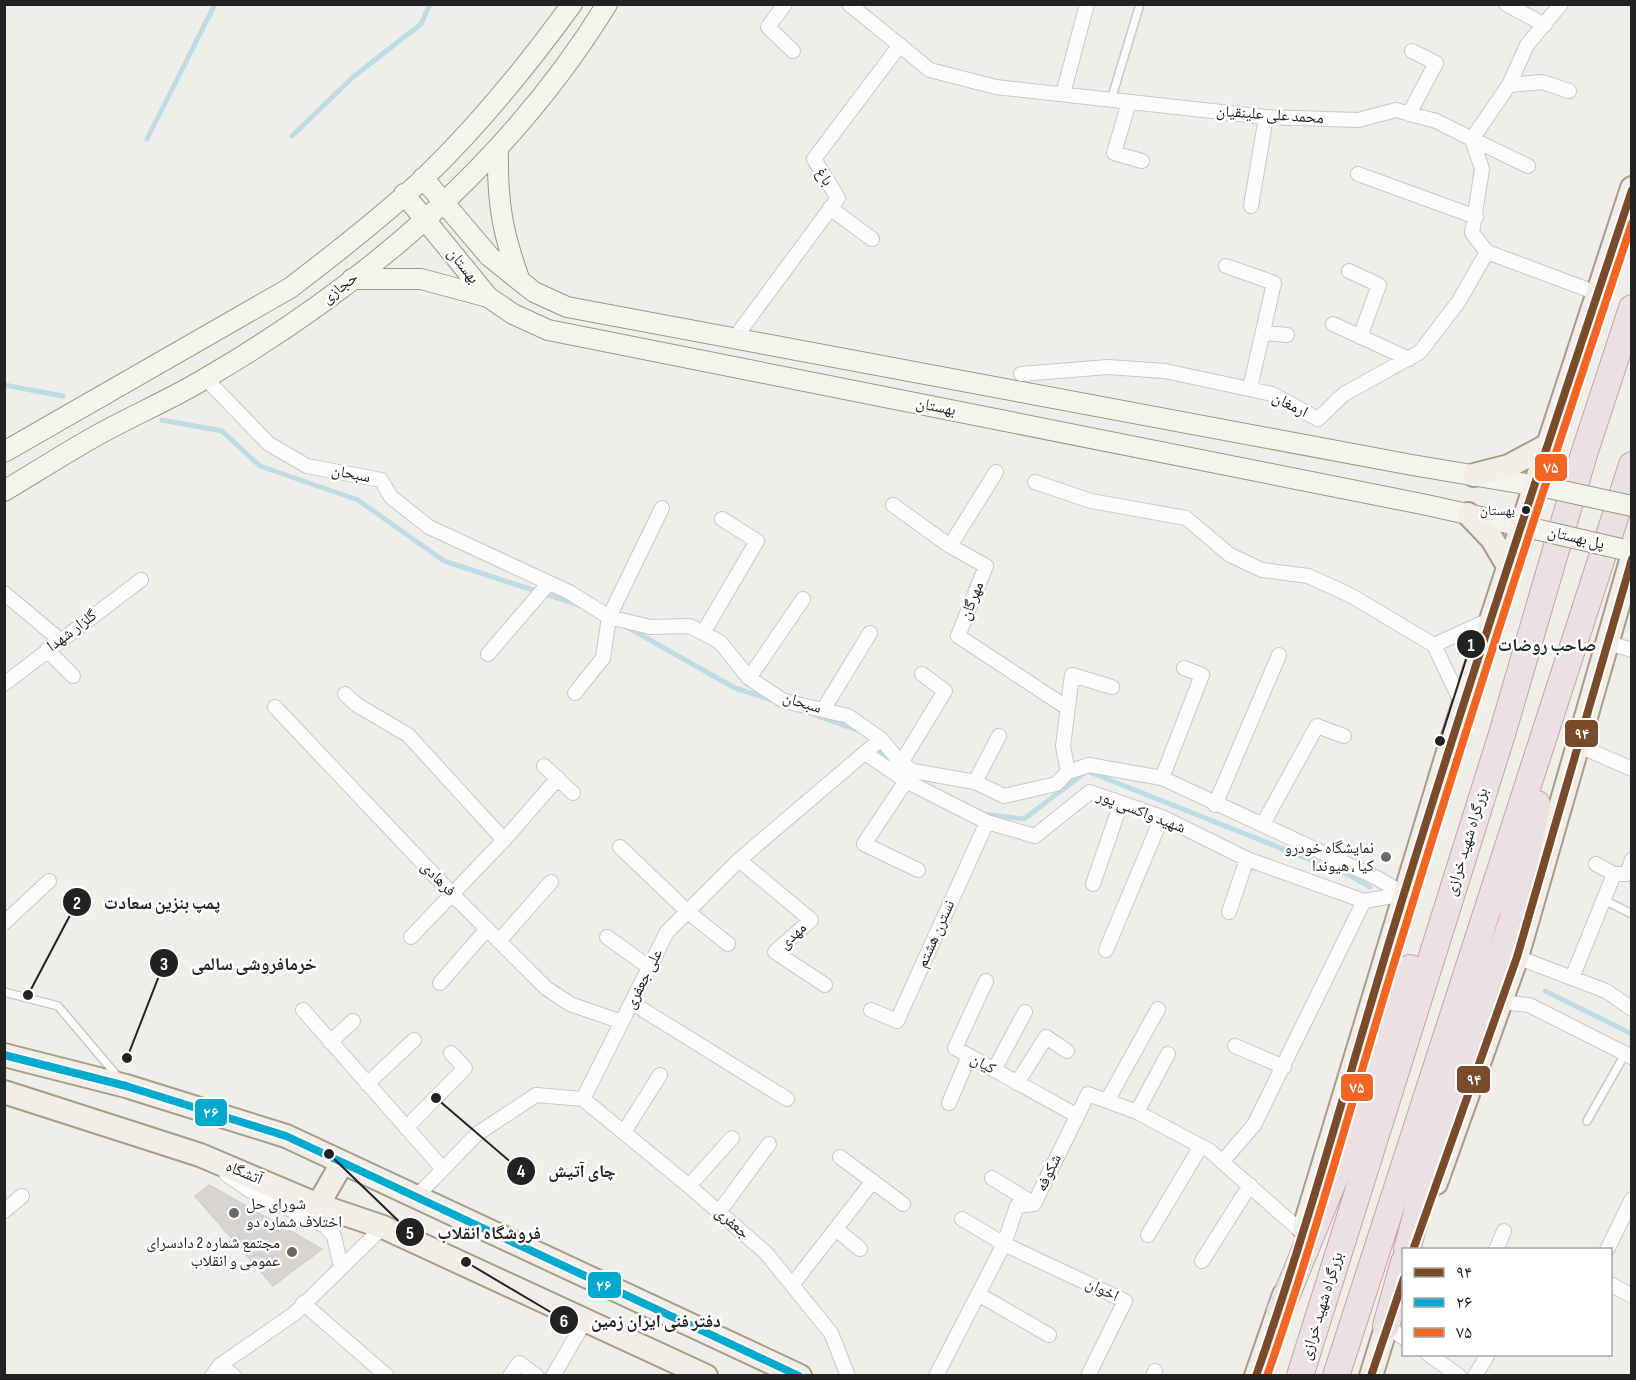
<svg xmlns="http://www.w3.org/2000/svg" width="1636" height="1380" viewBox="0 0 1636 1380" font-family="'Sofia Sans Condensed','Noto Naskh Arabic',sans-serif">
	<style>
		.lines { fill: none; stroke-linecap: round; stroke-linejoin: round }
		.stream { stroke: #bfdbe3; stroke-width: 5 }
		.building { fill: #d7d4d2; stroke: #d3d0cc; stroke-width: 1.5 }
		.lane-casing { stroke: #c9c8c7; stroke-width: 10 }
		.street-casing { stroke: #c9c8c7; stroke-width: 16 }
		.secondary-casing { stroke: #999a82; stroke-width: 22 }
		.primary-casing { stroke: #a79c86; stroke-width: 26 }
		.highway-casing { stroke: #c5a2ac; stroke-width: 28 }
		.lane { stroke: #fdfcfc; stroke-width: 7 }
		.street { stroke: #fdfcfc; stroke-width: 14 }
		.secondary { stroke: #f4f4ed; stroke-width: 20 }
		.primary { stroke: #f3ede7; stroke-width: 22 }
		.highway { stroke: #ece0e2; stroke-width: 26 }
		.secondary-bridge-casing { stroke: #999a82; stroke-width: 22; stroke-linecap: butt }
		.secondary-bridge { stroke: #f4f4ed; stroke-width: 20 }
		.bus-1-casing { stroke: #fff; stroke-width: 12 }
		.bus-2-casing { stroke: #fff; stroke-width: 12 }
		.bus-3-casing { stroke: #fff; stroke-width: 12 }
		.bus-1 { stroke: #7a4b2a; stroke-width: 8 }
		.bus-2 { stroke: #00a9ce; stroke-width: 8 }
		.bus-3 { stroke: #f26522; stroke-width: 8 }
		.bus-dot { fill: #222; stroke: #fff; stroke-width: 2 }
		.poi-dot { fill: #6a6968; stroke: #fff; stroke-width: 2 }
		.labels { text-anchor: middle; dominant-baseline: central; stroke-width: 5; stroke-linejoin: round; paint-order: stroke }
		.bus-label { font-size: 14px; fill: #222; stroke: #fff; text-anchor: end }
		.street-label { font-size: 16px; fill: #222; stroke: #fff }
		.poi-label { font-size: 16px; fill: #222; stroke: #fff; text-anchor: end }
		.leader { fill: none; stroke: #222; stroke-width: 2 }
		.callout-dot { fill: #222; stroke: #fff; stroke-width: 2 }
		.mark-label { font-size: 18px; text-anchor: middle; font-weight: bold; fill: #fff }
		.callout-label { font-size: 18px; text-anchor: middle; font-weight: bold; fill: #222; stroke: #fff; stroke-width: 5; stroke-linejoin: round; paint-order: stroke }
		.line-badge { stroke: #fff; stroke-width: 2 }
		.badge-label { font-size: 16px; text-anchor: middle; font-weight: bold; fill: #fff }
	</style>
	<rect width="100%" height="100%" fill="#f0eeeb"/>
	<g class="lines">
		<path class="stream" d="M 292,136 L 353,77 L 421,24 L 430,4
			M 147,139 L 215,4
			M 4,385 L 63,396
			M 162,420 L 222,431 L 260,466 L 358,500 L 444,561 L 582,606
			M 625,626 L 735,688 L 775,701
			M 809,713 L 860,731
			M 875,744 L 892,765
			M 982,814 L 1024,819 L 1087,771 L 1351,876 L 1370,887
			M 1545,991 L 1632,1034"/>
	</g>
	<path class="building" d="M 209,1185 L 322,1249 L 273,1286 L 195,1196 Z"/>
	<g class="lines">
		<g class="lane-casing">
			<path id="lane" d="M 1111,100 L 1140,4
				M 1604,900 L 1632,914
				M 4,992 L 58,1006 L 118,1077
				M 1587,1121 L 1625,1054"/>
		</g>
		<g class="street-casing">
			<path id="street" d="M 785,4 L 768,27 L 793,51
				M 849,4 L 930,70 L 996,87 L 1266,117 L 1358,120 L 1396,110 L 1436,121 L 1472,139 L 1482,169 L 1472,233 L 1487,252 L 1597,293
				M 1506,4 L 1545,25
				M 1509,85 L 1542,82 L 1569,91
				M 1063,94 L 1087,4
				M 1129,102 L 1114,153 L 1142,161
				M 1409,114 L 1436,63 L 1412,51
				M 1528,166 L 1472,139 L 1509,85 L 1527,45 L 1561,4
				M 1358,174 L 1476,217
				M 1251,206 L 1266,117
				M 830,208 L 872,239
				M 1226,266 L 1274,283 L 1250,388
				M 1349,271 L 1379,285 L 1360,337
				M 1333,324 L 1409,359
				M 1263,333 L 1287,335
				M 734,339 L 838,198 L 814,159 L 900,45
				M 1021,374 L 1108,367 L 1165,371 L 1272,394 L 1318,419 L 1344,394 L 1420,352 L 1459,301 L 1487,252
				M 206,379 L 269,444 L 307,466 L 381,480 L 391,497 L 429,527 L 569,592 L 609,617 L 650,627 L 690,626 L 720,642 L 749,678 L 784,701 L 848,716 L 881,739 L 901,763 L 913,771 L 975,782 L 1004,796 L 1056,784 L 1068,772 L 1089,765 L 1162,778 L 1377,878 L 1404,894
				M 996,472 L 950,546 L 986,566 L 958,636 L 1066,707
				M 1035,482 L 1091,501 L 1186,518 L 1230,555 L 1262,570 L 1308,576 L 1350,595 L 1434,645 L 1463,706
				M 893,505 L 950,546
				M 4,593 L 60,640
				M 703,633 L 757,541 L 722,519
				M 1606,642 L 1632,650
				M 1434,645 L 1491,619
				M 47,650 L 73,676
				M 488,654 L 549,583
				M 749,678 L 803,599
				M 4,684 L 141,580
				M 575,693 L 603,658 L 609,617 L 662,508
				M 345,694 L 357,705 L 408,735 L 504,840 L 411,937
				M 275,707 L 453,895 L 546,988 L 570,1004 L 622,1022
				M 823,710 L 870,633
				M 1577,745 L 1632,769
				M 865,753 L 906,781 L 987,822 L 1035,836 L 1090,792 L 1162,817 L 1247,859 L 1364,901 L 1404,894
				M 901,763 L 945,691 L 922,674
				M 544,766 L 573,793
				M 1068,772 L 1063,746 L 1072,675 L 1112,687
				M 1162,778 L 1202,675 L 1184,668
				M 906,781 L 864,844 L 918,870
				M 975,782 L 999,736
				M 1215,805 L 1279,655
				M 1263,824 L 1317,726 L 1344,736
				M 504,840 L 558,778
				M 620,847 L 688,912 L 728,944
				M 739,860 L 811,920 L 775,952 L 825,985
				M 1596,864 L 1614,874
				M 1093,884 L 1121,803
				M 1229,912 L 1247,859
				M 4,923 L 49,881
				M 607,937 L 650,968
				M 499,941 L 551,882
				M 1106,950 L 1162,817
				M 1517,957 L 1606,991 L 1632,1009
				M 1572,978 L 1614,874 L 1627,874 L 1632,860
				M 986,981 L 955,1048 L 1076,1115
				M 440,983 L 487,929
				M 1500,1002 L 1529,1005 L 1632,1057
				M 632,1003 L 787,1099
				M 303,1010 L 443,1169
				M 871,1010 L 897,1021 L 987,822
				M 330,1042 L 353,1021
				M 1235,1046 L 1284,1067
				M 994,1070 L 1025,1012
				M 1017,1083 L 1046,1037 L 1067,1051
				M 367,1084 L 414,1040
				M 583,1099 L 689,1186 L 766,1253 L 831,1333 L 848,1376
				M 1107,1101 L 1158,1009
				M 949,1103 L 969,1056
				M 1137,1112 L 1168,1054
				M 406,1128 L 465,1068 L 451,1053
				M 624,1132 L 660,1075
				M 840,1157 L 903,1204
				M 1222,1162 L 1254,1125 L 1364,901
				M 226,1174 L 249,1190 L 325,1226 L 334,1236 L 341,1267
				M 992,1178 L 1034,1204
				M 689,1186 L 732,1138
				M 415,1198 L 477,1134 L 536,1095 L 583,1099 L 667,932 L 739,860 L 881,739
				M 4,1211 L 22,1196
				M 719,1212 L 769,1144
				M 962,1219 L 1004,1244 L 1125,1301 L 1088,1376
				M 836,1229 L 860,1249
				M 1148,1235 L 1201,1146
				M 1496,1250 L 1504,1231
				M 1607,1250 L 1632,1199
				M 1202,1261 L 1250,1185
				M 1610,1284 L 1632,1296
				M 792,1285 L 873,1181
				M 978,1294 L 1049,1335
				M 303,1303 L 387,1376
				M 1386,1326 L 1404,1338
				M 1428,1354 L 1459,1376
				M 220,1365 L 234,1376
				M 212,1376 L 220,1365 L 294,1314 L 383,1227
				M 510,1376 L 519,1363 L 537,1376
				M 553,1376 L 585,1321
				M 936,1376 L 1004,1244 L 1017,1206 L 1034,1204 L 1088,1094 L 1137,1112 L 1210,1151 L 1302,1232
				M 1153,1376 L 1155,1371
				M 1475,1376 L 1488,1354"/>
		</g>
		<g class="secondary-casing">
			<path id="secondary" d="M 498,148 C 497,201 502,232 520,281
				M 423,178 L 489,256 L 534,292 L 567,307 L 1412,465 L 1549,488
				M 404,194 L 488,297 L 513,314 L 548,330 L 1422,504 L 1535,529
				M 352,279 L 421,279 L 488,297
				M 4,452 L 290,288 C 336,253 382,217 424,178 C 479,125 527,66 572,4
				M 4,491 C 34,473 64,454 94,437 C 131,416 170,400 206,378 C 364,286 511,161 607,4"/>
		</g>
		<g class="primary-casing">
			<path id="primary" d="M 1474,475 L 1509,466 L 1548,445
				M 1468,514 L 1492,539 L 1508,566
				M 4,1055 L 126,1086 L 286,1136 L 800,1376
				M 4,1092 L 200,1155 L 318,1205 L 383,1227 L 706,1376
				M 1436,1183 L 1517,957 L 1632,557
				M 318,1205 L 341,1165
				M 1304,1228 L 1447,755 L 1632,188
				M 1256,1376 L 1284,1295
				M 1371,1376 L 1392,1308"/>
		</g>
		<g class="highway-casing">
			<path id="highway" d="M 1407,1250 L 1438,1132 L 1512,921 L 1537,804
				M 1280,1311 L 1361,1114 L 1410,968
				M 1386,1326 L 1404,1262
				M 1300,1376 L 1502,734 L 1584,454 L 1632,308
				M 1336,1376 L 1632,465"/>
		</g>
		<use href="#lane" class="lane"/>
		<use href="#street" class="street"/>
		<use href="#secondary" class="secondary"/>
		<use href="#primary" class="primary"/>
		<use href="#highway" class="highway"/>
		<g class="secondary-bridge-casing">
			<path id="secondary-bridge" d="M 1549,488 L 1632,506
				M 1535,529 L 1621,549"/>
		</g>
		<use href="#secondary-bridge" class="secondary-bridge"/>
		<g class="bus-1-casing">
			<path id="bus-1" d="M 1413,1250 L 1517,957 L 1632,559
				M 1256,1376 C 1307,1230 1347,1081 1392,933 C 1468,684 1550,437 1632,190
				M 1371,1376 L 1404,1278"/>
		</g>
		<g class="bus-2-casing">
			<path id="bus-2" d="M 4,1055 L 126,1086 L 286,1136 L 799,1376"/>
		</g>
		<g class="bus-3-casing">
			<path id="bus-3" d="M 1267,1376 C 1318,1230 1357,1081 1403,934 C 1476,696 1553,459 1632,223"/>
		</g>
		<use href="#bus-1" class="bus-1"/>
		<use href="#bus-2" class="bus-2"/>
		<use href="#bus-3" class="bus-3"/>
	</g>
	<circle class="bus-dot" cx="1526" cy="510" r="5"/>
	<g class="poi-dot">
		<circle cx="1386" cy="857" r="6"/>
		<circle cx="234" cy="1213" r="6"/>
		<circle cx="292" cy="1252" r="6"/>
	</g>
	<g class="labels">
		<g class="bus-label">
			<text x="1515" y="510">بهستان</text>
		</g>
		<g class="street-label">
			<text transform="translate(1270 115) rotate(4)">محمد علی علینقیان</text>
			<text transform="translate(824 177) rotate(58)">باغ</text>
			<text transform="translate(463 266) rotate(52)">بهستان</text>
			<text transform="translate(340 288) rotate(-38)">حجازی</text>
			<text transform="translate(1290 405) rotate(27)">ارمغان</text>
			<text transform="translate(936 407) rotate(11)">بهستان</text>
			<text transform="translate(351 474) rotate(11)">سبحان</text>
			<text transform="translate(1576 538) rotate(13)">پل بهستان</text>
			<text transform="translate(972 601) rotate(-68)">مهرگان</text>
			<text transform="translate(72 631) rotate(-37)">گلزار شهدا</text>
			<text transform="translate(802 703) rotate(17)">سبحان</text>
			<text transform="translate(1141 812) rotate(21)">شهید واکسی پور</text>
			<text transform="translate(1467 842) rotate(-73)">بزرگراه شهید خرازی</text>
			<text transform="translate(438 879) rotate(46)">فرهادی</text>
			<text transform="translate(936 934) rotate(-66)">نسترن هشتم</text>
			<text transform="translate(793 936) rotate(-43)">مهدی</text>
			<text transform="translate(644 979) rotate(-63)">علی جعفری</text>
			<text transform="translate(983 1064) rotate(29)">کیان</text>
			<text transform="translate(244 1173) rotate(23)">آتشگاه</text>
			<text transform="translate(1049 1173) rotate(-65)">شکوفه</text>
			<text transform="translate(732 1223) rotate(41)">جعفری</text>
			<text transform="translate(1102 1290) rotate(25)">اخوان</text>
			<text transform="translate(1322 1306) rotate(-73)">بزرگراه شهید خرازی</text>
		</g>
		<g class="poi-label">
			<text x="1374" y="848">نمایشگاه خودرو<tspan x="1374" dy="18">کیا ، هیوندا</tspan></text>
			<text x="246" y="1204" text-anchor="start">شورای حل<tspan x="246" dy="18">اختلاف شماره دو</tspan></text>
			<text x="280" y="1243">مجتمع شماره 2 دادسرای<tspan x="280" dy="18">عمومی و انقلاب</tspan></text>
		</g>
	</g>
	<path class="leader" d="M1440 741L1471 644M28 995L77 902M127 1058L164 963M436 1098L521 1171M329 1154L410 1232M466 1262L564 1320"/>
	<g class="callout-dot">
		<circle cx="1440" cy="741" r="6"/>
		<circle cx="28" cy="995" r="6"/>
		<circle cx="127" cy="1058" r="6"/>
		<circle cx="436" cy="1098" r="6"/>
		<circle cx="329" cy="1154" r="6"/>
		<circle cx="466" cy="1262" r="6"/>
		<circle cx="1471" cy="644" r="15"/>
		<circle cx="77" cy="902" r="15"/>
		<circle cx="164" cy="963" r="15"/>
		<circle cx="521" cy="1171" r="15"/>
		<circle cx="410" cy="1232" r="15"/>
		<circle cx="564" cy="1320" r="15"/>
	</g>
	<g class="mark-label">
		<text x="1471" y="651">1</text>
		<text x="77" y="909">2</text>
		<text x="164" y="970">3</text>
		<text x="521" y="1177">4</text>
		<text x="410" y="1239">5</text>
		<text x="564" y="1327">6</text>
	</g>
	<g class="callout-label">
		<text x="1547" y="651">صاحب روضات</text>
		<text x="162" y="909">پمپ بنزین سعادت</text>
		<text x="254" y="970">خرمافروشی سالمی</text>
		<text x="582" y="1177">چای آتیش</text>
		<text x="489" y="1239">فروشگاه انقلاب</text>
		<text x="656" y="1327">دفتر فنی ایران زمین</text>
	</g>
	<g class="line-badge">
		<rect x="1534" y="453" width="34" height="29" rx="6" fill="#f26522"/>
		<rect x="1564" y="719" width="35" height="29" rx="6" fill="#7a4b2a"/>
		<rect x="1456" y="1065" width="35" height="29" rx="6" fill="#7a4b2a"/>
		<rect x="1340" y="1073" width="34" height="29" rx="6" fill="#f26522"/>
		<rect x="194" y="1098" width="34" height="29" rx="6" fill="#00a9ce"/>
		<rect x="587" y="1271" width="35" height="28" rx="6" fill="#00a9ce"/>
	</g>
	<g class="badge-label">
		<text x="1551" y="473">۷۵</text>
		<text x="1582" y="739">۹۴</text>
		<text x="1474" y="1085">۹۴</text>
		<text x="1357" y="1093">۷۵</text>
		<text x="211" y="1118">۲۶</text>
		<text x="604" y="1291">۲۶</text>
	</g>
	<rect width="1636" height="1380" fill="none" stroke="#222222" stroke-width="12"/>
	<rect x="1402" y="1248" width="210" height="108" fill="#ffffff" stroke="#a7a7a7" stroke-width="1.5"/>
	<rect x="1414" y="1268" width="30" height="9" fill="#7a4b2a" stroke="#a7a7a7" stroke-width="1.5"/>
	<text x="1456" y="1278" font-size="18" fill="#222222">۹۴</text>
	<rect x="1414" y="1298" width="30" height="9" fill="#00a9ce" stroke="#a7a7a7" stroke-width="1.5"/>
	<text x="1456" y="1308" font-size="18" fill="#222222">۲۶</text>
	<rect x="1414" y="1328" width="30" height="9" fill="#f26522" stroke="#a7a7a7" stroke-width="1.5"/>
	<text x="1456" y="1338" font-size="18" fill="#222222">۷۵</text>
</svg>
